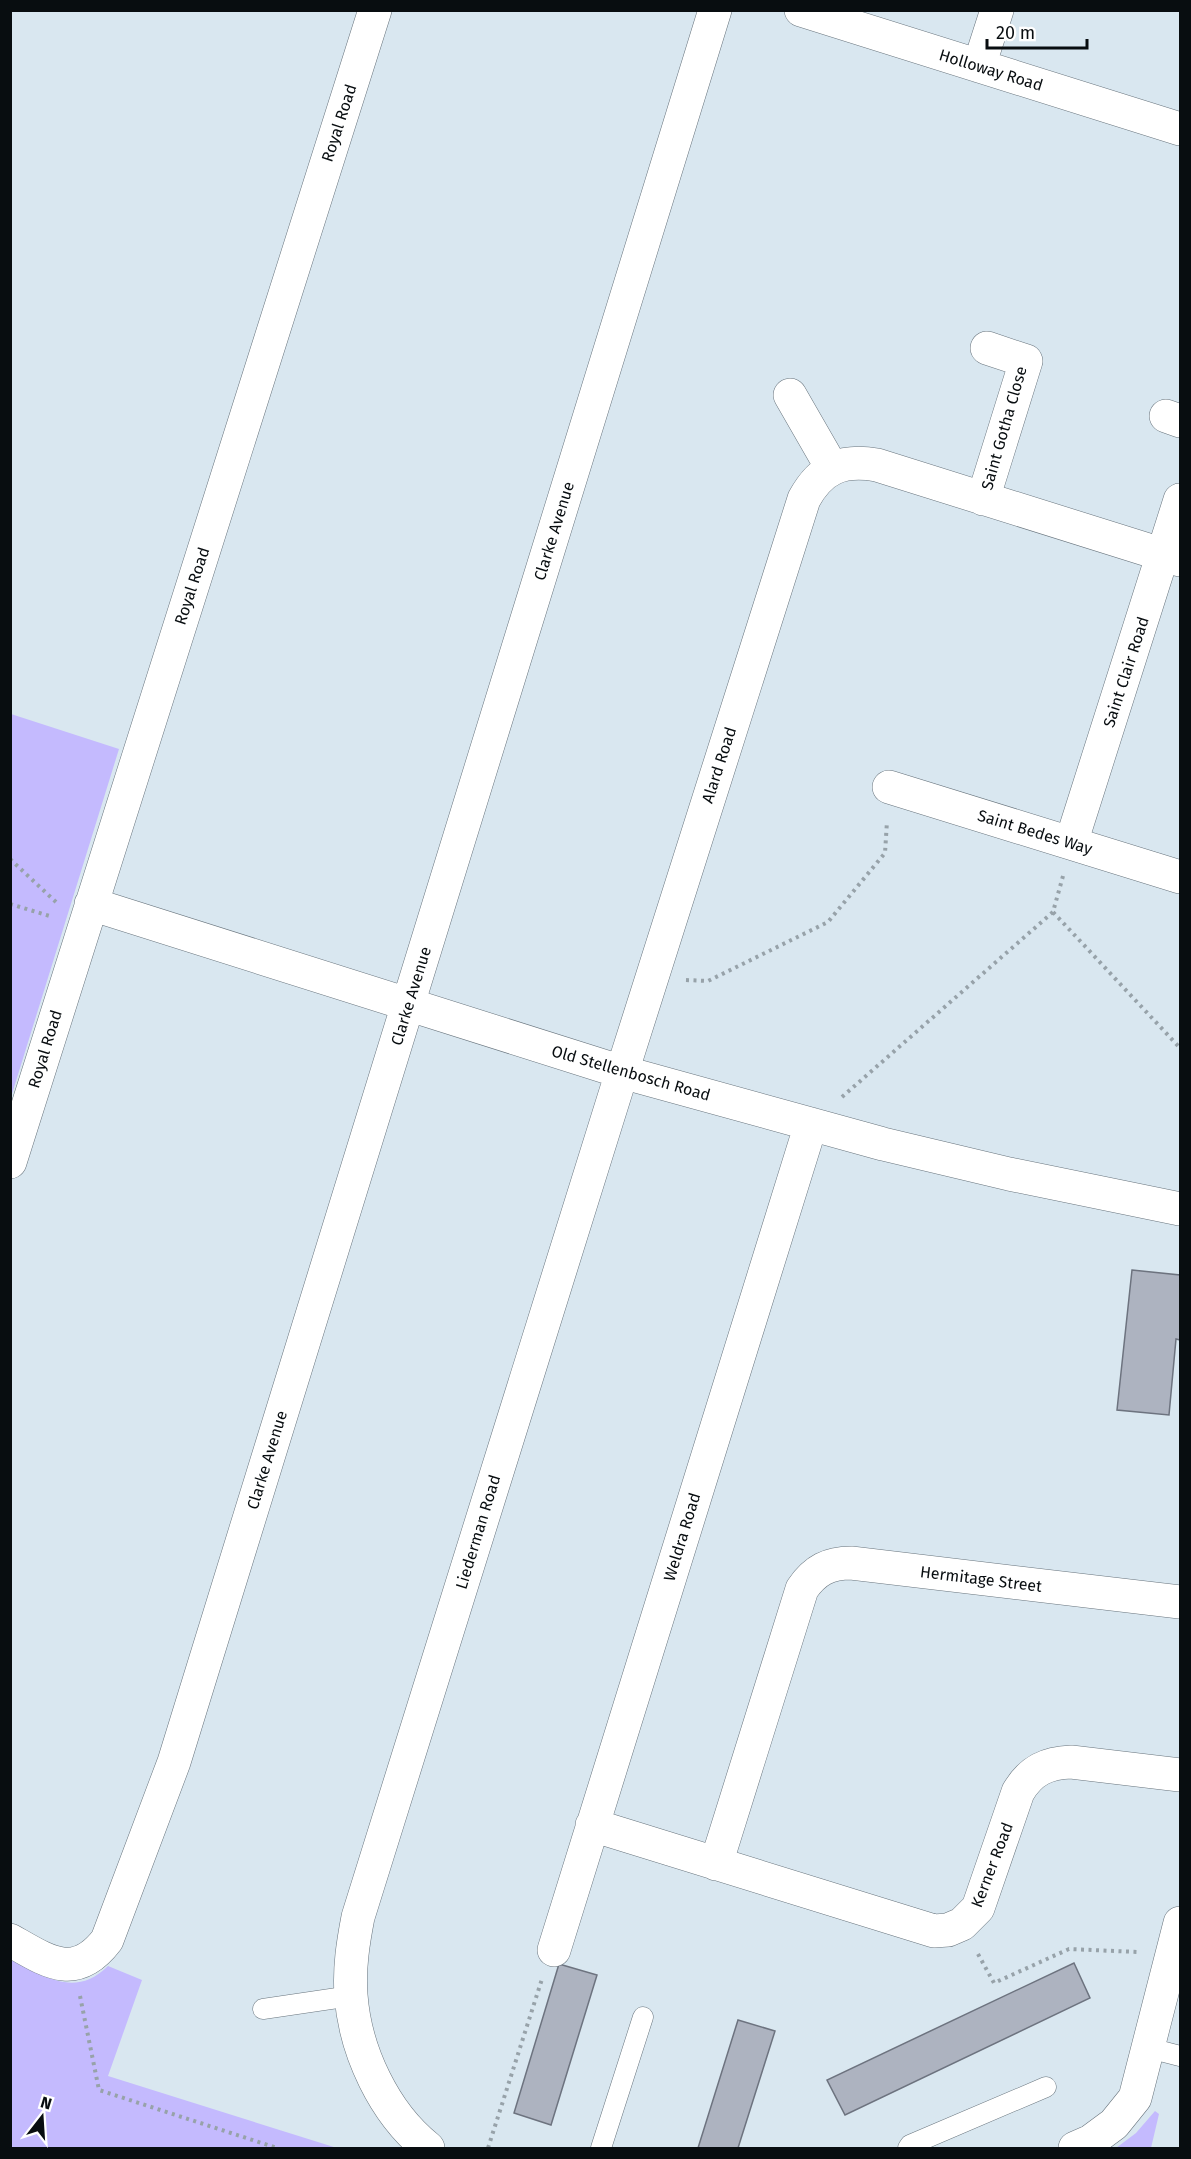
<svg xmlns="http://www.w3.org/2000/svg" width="1191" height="2159" viewBox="0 0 1191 2159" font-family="'Fira Sans',sans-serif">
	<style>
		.green { fill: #c4bafe }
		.building { fill: #adb3c0; stroke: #6d737f; stroke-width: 1.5 }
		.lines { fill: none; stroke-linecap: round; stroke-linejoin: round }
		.lane-casing { stroke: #68747d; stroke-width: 21 }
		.street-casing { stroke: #68747d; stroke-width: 34 }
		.path { stroke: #97a2a9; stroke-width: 4; stroke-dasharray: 3 4.5; stroke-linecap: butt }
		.lane { stroke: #fff; stroke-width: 20 }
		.street { stroke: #fff; stroke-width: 33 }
		.labels { text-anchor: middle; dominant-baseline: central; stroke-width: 4.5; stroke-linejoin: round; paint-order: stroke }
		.street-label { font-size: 16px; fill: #080d10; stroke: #fff }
	</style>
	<rect width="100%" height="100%" fill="#d9e7f0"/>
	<path class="green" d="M 11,714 L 119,749 L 11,1097 L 10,714 Z
		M 10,1958 C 45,1976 74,1999 108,1966 L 142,1980 L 108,2076 L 337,2148 L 11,2148 Z
		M 1155,2111 L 1159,2114 L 1151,2148 L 1116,2148 L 1136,2133 Z"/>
	<path class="building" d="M 1132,1270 L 1180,1275 L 1180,1340 L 1176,1339 L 1169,1415 L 1117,1410 Z
		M 1074,1963 L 1090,1998 L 845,2115 L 827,2080 Z
		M 559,1964 L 597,1975 L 551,2125 L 514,2113 Z
		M 738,2020 L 775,2031 L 738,2148 L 698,2148 Z"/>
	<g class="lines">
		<g class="lane-casing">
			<path id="lane" d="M 263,2009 L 351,1996
				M 1149,2048 L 1180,2056
				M 601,2148 L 643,2017
				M 908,2148 L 910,2145 L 1046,2087"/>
		</g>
		<g class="street-casing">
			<path id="street" d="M 801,10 L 1180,129
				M 979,66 L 997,10
				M 790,395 L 832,468
				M 1166,416 L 1180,421
				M 983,499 L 1026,361 L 987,348
				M 889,787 L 1180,877
				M 1071,843 L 1180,500
				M 91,904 L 622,1072 L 883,1144 L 1009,1174 L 1180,1209
				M 10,1162 L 375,10
				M 592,1825 L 934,1931 L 948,1930 L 962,1924 L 978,1908 L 1018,1792 C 1031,1770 1047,1763 1071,1762 L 1180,1775
				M 716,1864 L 802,1589 C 815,1570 829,1563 851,1563 L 1180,1602
				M 10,1940 C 47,1961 75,1982 107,1940 L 174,1762 L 715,10
				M 554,1950 L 811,1124
				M 428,2148 C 384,2113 355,2051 351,1995 C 349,1968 353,1943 358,1917 L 622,1072 L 804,499 C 821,468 842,459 877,465 L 1180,560
				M 1075,2148 L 1091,2141 L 1114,2124 L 1135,2098 L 1180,1923"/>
		</g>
		<path class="path" d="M 10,859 L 57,903
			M 1063,876 L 1053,912 L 1180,1048
			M 10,904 L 53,917
			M 686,980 L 708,981 L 828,922 L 885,853 L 887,821
			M 842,1097 L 1053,912
			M 978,1954 L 994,1983 L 1069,1949 L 1138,1952
			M 80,1996 L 99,2090 L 277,2148
			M 488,2148 L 542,1979"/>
		<use href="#lane" class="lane"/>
		<use href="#street" class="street"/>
	</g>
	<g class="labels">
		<g class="street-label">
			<text transform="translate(991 70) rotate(17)">Holloway Road</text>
			<text transform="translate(339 123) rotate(-72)">Royal Road</text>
			<text transform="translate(1004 428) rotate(-74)">Saint Gotha Close</text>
			<text transform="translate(554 531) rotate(-73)">Clarke Avenue</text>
			<text transform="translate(192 586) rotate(-72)">Royal Road</text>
			<text transform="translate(1126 672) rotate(-72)">Saint Clair Road</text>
			<text transform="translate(719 765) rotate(-72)">Alard Road</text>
			<text transform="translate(1035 832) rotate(17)">Saint Bedes Way</text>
			<text transform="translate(411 996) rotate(-73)">Clarke Avenue</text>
			<text transform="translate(45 1049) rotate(-73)">Royal Road</text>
			<text transform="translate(631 1073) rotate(16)">Old Stellenbosch Road</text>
			<text transform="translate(267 1460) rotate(-73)">Clarke Avenue</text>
			<text transform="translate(478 1532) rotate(-73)">Liederman Road</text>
			<text transform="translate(682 1537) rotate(-73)">Weldra Road</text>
			<text transform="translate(981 1579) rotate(7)">Hermitage Street</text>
			<text transform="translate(992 1865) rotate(-69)">Kerner Road</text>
		</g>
	</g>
	<rect width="1191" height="2159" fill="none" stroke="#080d10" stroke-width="24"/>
	<g transform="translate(42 2117) rotate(17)" stroke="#ffffff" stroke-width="4.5" paint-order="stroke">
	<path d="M0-4.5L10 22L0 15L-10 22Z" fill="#080d10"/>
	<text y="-9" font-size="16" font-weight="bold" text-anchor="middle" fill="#080d10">N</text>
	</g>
	<path d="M987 39v9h100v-9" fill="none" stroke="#080d10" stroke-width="3"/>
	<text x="996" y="39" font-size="18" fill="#080d10" stroke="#ffffff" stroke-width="4.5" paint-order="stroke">20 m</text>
</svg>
